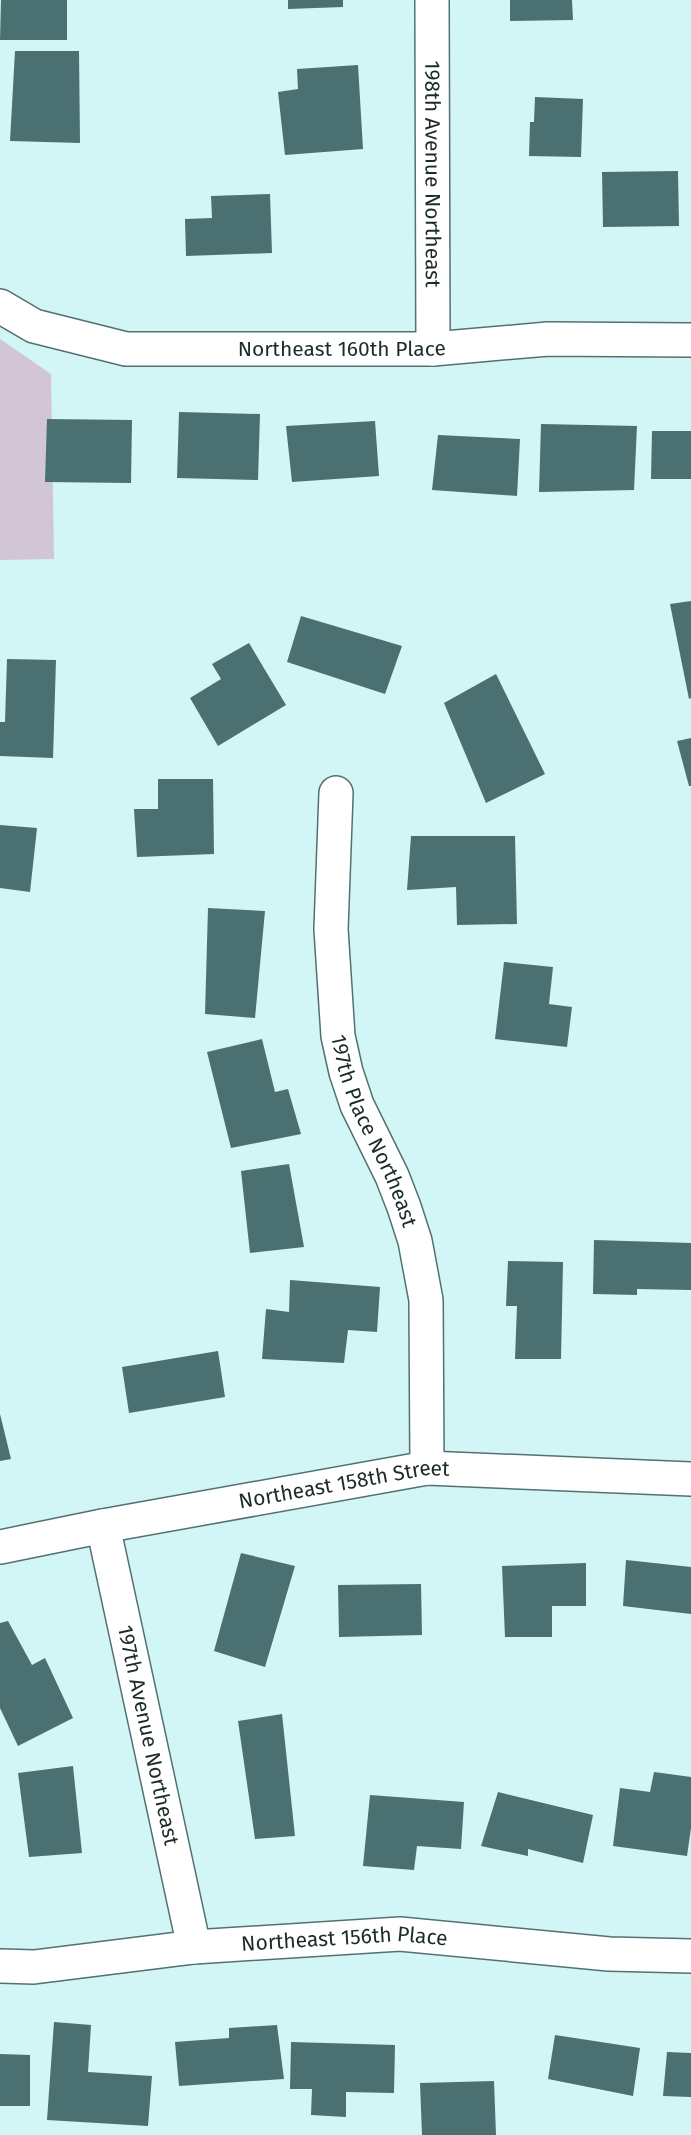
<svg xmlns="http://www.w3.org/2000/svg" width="691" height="2135" viewBox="0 0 691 2135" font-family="'Fira Sans',sans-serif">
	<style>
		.green { fill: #d2c5d6 }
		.building { fill: #4b7071 }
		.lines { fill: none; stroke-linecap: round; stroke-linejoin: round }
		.minor-casing { stroke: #527172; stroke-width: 36 }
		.minor { stroke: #fff; stroke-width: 33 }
		.labels { text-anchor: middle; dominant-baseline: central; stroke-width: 6; stroke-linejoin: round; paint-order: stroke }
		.street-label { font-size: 21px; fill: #1d2a2a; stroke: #d2f5f5 }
	</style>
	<rect width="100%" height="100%" fill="#d2f5f5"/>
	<path class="green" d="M 0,339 L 51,374 L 54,559 L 0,560 Z"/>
	<path class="building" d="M 1,0 L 67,0 L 67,40 L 0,40 Z
		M 288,0 L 343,0 L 343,7 L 288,9 Z
		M 510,0 L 572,0 L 573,20 L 510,21 Z
		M 15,51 L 79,51 L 80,143 L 10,141 Z
		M 358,65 L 363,149 L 285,155 L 278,92 L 298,89 L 297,69 Z
		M 535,97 L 583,99 L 581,157 L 529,156 L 530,122 L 534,122 Z
		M 678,171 L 679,226 L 603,227 L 602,172 Z
		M 270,194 L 272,253 L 186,256 L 185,219 L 212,218 L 211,196 Z
		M 179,412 L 260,414 L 258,480 L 177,478 Z
		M 47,419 L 132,420 L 131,483 L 45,482 Z
		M 375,421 L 379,476 L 292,482 L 286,426 Z
		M 541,424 L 637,426 L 634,490 L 539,492 Z
		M 652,431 L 691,431 L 691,479 L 651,479 Z
		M 438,435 L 520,439 L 517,496 L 432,490 Z
		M 691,601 L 691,698 L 689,699 L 670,604 Z
		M 301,616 L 402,646 L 385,694 L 287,662 Z
		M 249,643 L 286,705 L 218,746 L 190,698 L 221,679 L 212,664 Z
		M 7,659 L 56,660 L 53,758 L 0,756 L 0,722 L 5,722 Z
		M 496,674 L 545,774 L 486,803 L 444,703 Z
		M 691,738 L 691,786 L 689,786 L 677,741 Z
		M 158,779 L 213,779 L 214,854 L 137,857 L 134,809 L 158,809 Z
		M 0,825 L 37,828 L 30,892 L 0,888 Z
		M 411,836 L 515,836 L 517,924 L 457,925 L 456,887 L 407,890 Z
		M 208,908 L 265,911 L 255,1018 L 205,1014 Z
		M 504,962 L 553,967 L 549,1004 L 572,1007 L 567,1047 L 495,1039 Z
		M 262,1039 L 275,1092 L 288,1089 L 301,1134 L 231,1148 L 207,1052 Z
		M 289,1164 L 304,1247 L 250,1253 L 241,1171 Z
		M 594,1240 L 691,1243 L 691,1290 L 637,1289 L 637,1295 L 593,1294 Z
		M 508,1261 L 563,1262 L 561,1359 L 515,1359 L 517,1306 L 506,1306 Z
		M 290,1280 L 380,1287 L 377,1332 L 348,1330 L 344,1363 L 262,1359 L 266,1309 L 289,1312 Z
		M 218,1351 L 225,1397 L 129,1413 L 122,1367 Z
		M 0,1414 L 11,1459 L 0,1461 Z
		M 241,1553 L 295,1566 L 265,1667 L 214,1651 Z
		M 626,1560 L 691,1567 L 691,1614 L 623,1606 Z
		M 586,1563 L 586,1606 L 552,1606 L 552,1637 L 505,1637 L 502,1566 Z
		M 421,1584 L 422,1635 L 339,1637 L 338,1585 Z
		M 8,1621 L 32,1665 L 45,1658 L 73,1718 L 18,1746 L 0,1708 L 0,1623 Z
		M 282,1714 L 295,1836 L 255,1839 L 238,1721 Z
		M 73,1766 L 82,1853 L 29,1857 L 18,1773 Z
		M 654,1772 L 691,1777 L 691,1828 L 687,1856 L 613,1846 L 620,1788 L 650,1792 Z
		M 498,1792 L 593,1815 L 583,1863 L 528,1849 L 528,1856 L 481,1846 Z
		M 370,1795 L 464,1802 L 461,1849 L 417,1846 L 414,1870 L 363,1866 Z
		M 54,2022 L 91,2025 L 88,2072 L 152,2076 L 148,2126 L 47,2120 Z
		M 277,2025 L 284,2079 L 179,2086 L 175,2042 L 229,2038 L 229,2028 Z
		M 555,2035 L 640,2048 L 633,2096 L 548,2079 Z
		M 291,2042 L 395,2045 L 394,2093 L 346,2092 L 346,2117 L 311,2115 L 312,2089 L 290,2089 Z
		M 667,2052 L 691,2053 L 691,2097 L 663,2096 Z
		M 0,2054 L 30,2055 L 30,2106 L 0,2106 Z
		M 494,2081 L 496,2135 L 422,2135 L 420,2083 Z"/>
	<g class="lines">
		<g class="minor-casing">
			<g id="minor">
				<path id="s1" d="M 432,0 L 433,349"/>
				<path id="s2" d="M 0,306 L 34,326 L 126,349 L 433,349 L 548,339 L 691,340"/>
				<path id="s3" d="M 336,793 L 331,929 L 338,1036 L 346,1072 L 357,1105 L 392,1176 L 404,1207 L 415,1241 L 426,1300 L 427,1468"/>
				<path id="s4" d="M 103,1526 L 194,1947"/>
				<path id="s5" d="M 0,1547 L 103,1526 L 427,1468 L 691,1479"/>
				<path id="s6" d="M 0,1966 L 34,1967 L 194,1947 L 400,1934 L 609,1954 L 691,1956"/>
			</g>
		</g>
		<use href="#minor" class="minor"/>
	</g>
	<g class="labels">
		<g class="street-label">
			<text stroke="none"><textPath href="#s1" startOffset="174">198th Avenue Northeast</textPath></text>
			<text stroke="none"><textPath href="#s2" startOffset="350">Northeast 160th Place</textPath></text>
			<text stroke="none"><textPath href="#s3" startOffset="345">197th Place Northeast</textPath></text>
			<text stroke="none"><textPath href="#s5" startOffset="350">Northeast 158th Street</textPath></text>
			<text stroke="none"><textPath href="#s4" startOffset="214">197th Avenue Northeast</textPath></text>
			<text stroke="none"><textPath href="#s6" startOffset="346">Northeast 156th Place</textPath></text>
		</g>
	</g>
</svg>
